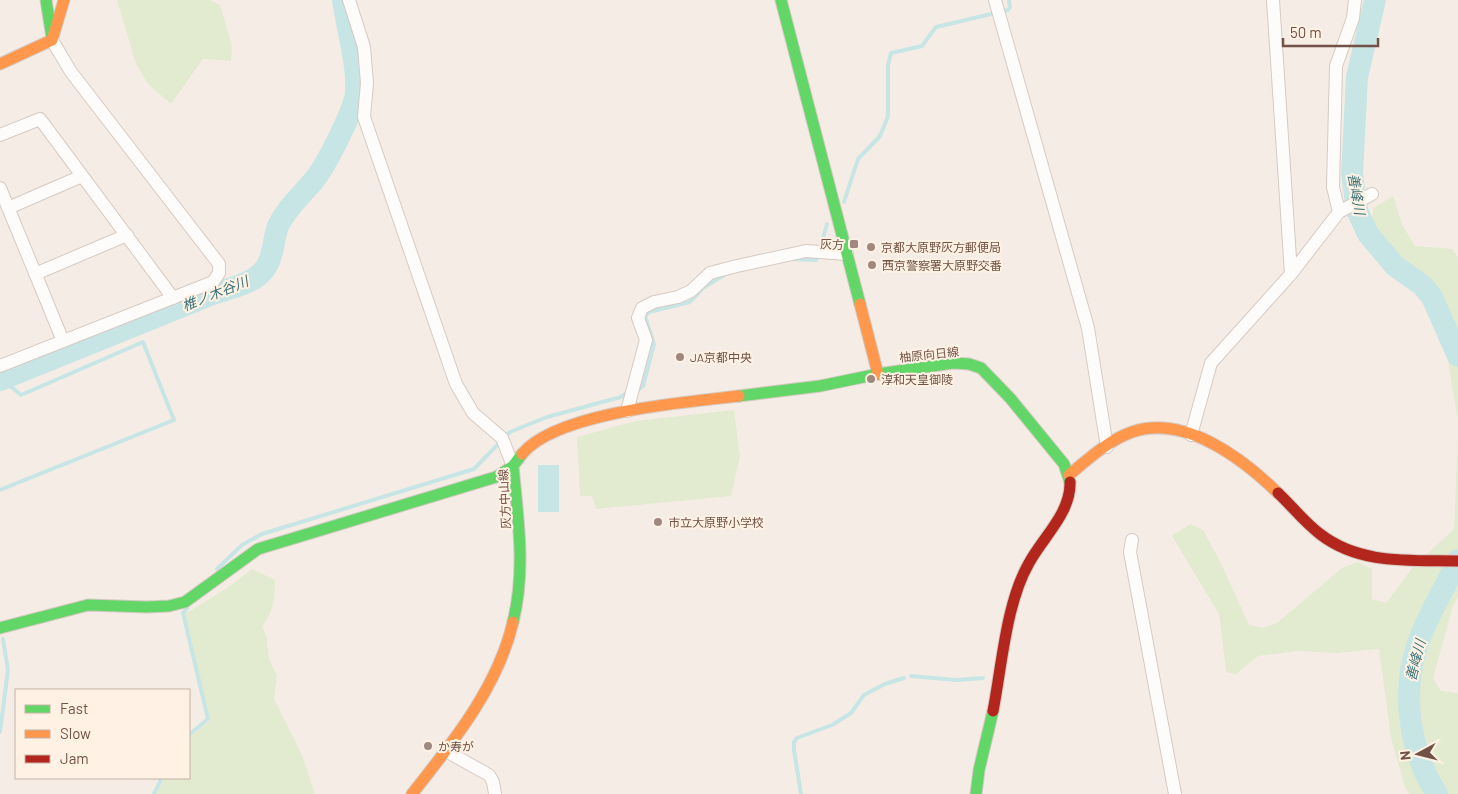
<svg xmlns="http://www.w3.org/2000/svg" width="1458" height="794" viewBox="0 0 1458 794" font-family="Barlow,'Noto Sans JP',sans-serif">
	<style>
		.green { fill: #e2ebcf }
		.water { fill: #c7e5e5 }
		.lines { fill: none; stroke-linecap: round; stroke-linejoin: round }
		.stream { stroke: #c7e5e5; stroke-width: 4 }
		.river { stroke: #c7e5e5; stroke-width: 22 }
		.street-casing { stroke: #d6cac3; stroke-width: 14 }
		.fast-casing { stroke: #d5c9c2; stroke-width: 13 }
		.slow-casing { stroke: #d5c9c2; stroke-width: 13 }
		.jam-casing { stroke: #d5c9c2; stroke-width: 13 }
		.street { stroke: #fefcfb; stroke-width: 12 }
		.fast { stroke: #63d668; stroke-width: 11 }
		.slow { stroke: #ff974d; stroke-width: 11 }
		.jam { stroke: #b3261e; stroke-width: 11 }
		.poi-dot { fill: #a0887e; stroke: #fff2e4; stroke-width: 2 }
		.labels { text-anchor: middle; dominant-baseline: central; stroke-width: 4; stroke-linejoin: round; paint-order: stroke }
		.poi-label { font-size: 12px; fill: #725246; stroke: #fff2e4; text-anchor: start }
		.street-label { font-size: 12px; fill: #725246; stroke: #fff2e4 }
		.water-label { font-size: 14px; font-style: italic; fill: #3a7378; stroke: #fff2e4 }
	</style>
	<rect width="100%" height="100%" fill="#f5ede5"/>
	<path class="green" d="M 117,0 L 210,0 L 220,5 L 232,45 L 231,61 L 203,59 L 171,104 L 148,84 L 136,64 Z
		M 1393,196 L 1402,224 L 1415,246 L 1452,249 L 1458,257 L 1458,421 L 1447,356 L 1447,314 L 1408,265 L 1372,229 L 1373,208 Z
		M 734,410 L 740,456 L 731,496 L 596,509 L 592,496 L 580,496 L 577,437 L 636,421 Z
		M 1458,436 L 1458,598 L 1453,606 L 1433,678 L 1441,691 L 1458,693 L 1458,794 L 1409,794 L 1405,787 L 1391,738 L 1379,649 L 1335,653 L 1298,651 L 1258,656 L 1236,674 L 1226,672 L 1219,614 L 1172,536 L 1190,524 L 1203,530 L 1220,561 L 1249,625 L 1263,628 L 1277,623 L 1342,568 L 1358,562 L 1372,569 L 1372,599 L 1386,603 L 1413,567 L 1454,529 Z
		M 252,569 L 275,580 C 275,596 274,612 262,626 L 267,639 L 269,659 L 277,675 L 274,699 L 302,755 L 315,794 L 156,794 L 165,778 L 189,778 L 189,738 L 210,721 L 185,614 L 227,588 Z"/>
	<path class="water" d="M 538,465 L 559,465 L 559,512 L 538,512 Z"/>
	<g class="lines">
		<path class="stream" d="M 844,202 L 858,159 L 880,136 L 888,116 L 888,65 L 891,53 L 922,46 L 936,27 L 1008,10 L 1010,7 L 1009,0
			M 820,249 L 827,224
			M 791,259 L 816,260 L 818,256
			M 636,392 L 643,386 L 654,344 L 645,316 L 649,312 L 690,302 L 703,288 L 724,275
			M 0,490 L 174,420 L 143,342 L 21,395 L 2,379
			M 217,569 L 242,545 L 262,534 L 474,469 L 510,432 L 547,417 L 621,397 L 628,392
			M 187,608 L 183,613 L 208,719 L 189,735
			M 911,676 L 956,680 L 983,678
			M 0,732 L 8,670 L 3,639
			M 154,794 L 162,778
			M 801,794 L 794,750 L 794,742 L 797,738 L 832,725 L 851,713 L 864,695 L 885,684 L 904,678"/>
		<path class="river" d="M 1375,0 L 1357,77 L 1352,174 L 1357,210 L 1368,234 L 1395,266 L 1422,285 L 1432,297 L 1458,356
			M 0,380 L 210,295 C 226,289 246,286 259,275 C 274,263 272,243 278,226 C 287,207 302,195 315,179 C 326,165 354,111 356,93 C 358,65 347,29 343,0
			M 1437,794 C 1409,751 1401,692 1418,643 C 1428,614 1445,588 1458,560"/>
		<g class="street-casing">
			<path id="street" d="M 349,0 L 364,47 L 367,83 L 364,117 L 456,384 L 473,413 L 502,438 L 513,466
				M 995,0 L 1088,328 L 1107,447
				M 1273,0 L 1291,274
				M 0,135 L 40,119 L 173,298
				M 0,188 L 63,341
				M 8,208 L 82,176
				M 1339,212 L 1333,187 L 1336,66 L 1353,18 L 1355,0
				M 35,274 L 127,235
				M 0,366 L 213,282 L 219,273 L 219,264 L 71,72 L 52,40
				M 627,411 L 646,340 L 638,318 L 642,308 L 654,302 L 678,297 L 691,291 L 710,273 L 737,266 L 806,251 L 847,254
				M 1191,435 L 1211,363 L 1291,274 L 1339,212 L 1372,194
				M 1132,540 L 1130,552 L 1175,794
				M 446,751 L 489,775 L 493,782 L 495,794"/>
		</g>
		<g class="fast-casing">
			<path id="fast" d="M 46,0 L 52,38
				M 781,0 L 860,304
				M 739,396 L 820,386 L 878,374 L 953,363 L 969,364 L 981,368 L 1010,398 L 1064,464 L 1070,482
				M 513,466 C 518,519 526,570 513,622
				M 0,628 L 88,605 L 147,607 L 169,606 L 185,602 L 258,549 L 496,477 L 513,466 L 522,454
				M 976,794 L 979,770 L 993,711"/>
		</g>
		<g class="slow-casing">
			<path id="slow" d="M 0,64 L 52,40 L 64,0
				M 860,304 L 878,374
				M 522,454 C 556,412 687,402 739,396
				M 1069,475 C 1088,459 1109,440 1132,432 C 1185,414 1243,459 1278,493
				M 412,794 C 453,742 498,687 513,622"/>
		</g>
		<g class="jam-casing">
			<path id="jam" d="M 1278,493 C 1292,506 1304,522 1320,534 C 1360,565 1410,560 1458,561
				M 993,711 C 1002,665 1006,603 1029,563 C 1043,537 1071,513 1070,482"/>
		</g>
		<use href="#street" class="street"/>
		<use href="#fast" class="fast"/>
		<use href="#slow" class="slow"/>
		<use href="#jam" class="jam"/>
	</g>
	<g class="poi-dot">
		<rect x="849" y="239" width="10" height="10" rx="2.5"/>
		<circle cx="871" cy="247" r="5"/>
		<circle cx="872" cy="265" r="5"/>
		<circle cx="680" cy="357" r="5"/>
		<circle cx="871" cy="379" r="5"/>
		<circle cx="658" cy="522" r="5"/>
		<circle cx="428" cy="746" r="5"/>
	</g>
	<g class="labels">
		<g class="poi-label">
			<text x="844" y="244" text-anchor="end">灰方</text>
			<text x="881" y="247">京都大原野灰方郵便局</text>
			<text x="882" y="265">西京警察署大原野交番</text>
			<text x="690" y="357">JA京都中央</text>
			<text x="881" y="379">淳和天皇御陵</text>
			<text x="668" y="522">市立大原野小学校</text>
			<text x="438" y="746">か寿が</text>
		</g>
		<g class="street-label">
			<text transform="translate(929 354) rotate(-6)">柚原向日線</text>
			<text transform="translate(504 499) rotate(-93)">灰方中山線</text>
		</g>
		<g class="water-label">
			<text transform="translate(1357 194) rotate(80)">善峰川</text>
			<text transform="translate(215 293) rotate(-22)">椎ノ木谷川</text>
			<text transform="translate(1415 660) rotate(-75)">善峰川</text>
		</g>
	</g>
	<rect x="15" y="689" width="175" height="90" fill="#fff2e4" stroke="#c7b2a5"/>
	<rect x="25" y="705" width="25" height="8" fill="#63d668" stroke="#c7b2a5"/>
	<text x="60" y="714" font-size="15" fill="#725246">Fast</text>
	<rect x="25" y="730" width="25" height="8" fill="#ff974d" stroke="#c7b2a5"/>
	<text x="60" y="739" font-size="15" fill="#725246">Slow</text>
	<rect x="25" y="755" width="25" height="8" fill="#b3261e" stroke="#c7b2a5"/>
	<text x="60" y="764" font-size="15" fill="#725246">Jam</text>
	<g transform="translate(1418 754) rotate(263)" stroke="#fff2e4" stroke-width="4" paint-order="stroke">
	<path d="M0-4L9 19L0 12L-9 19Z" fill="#725246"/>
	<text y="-8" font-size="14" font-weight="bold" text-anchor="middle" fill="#725246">N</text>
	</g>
	<path d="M1283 38v8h95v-8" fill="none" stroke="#725246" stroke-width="2.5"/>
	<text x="1290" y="38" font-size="15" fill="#725246" stroke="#fff2e4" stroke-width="4" paint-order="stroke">50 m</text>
</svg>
